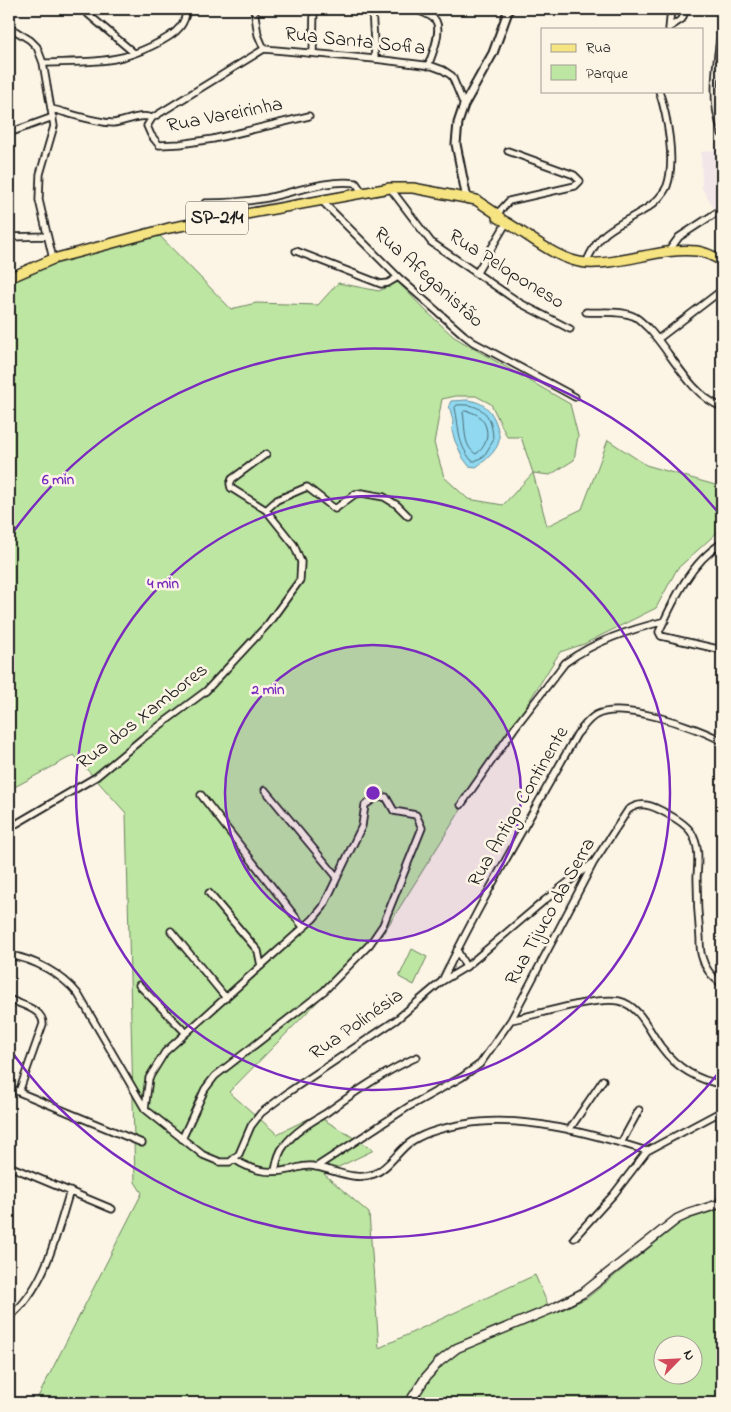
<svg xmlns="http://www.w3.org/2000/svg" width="731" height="1412" viewBox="0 0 731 1412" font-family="'Indie Flower',sans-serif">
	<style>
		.built { fill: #f3e6e9 }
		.green { fill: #bde6a2; stroke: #6c815f; fill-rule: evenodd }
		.water { fill: #90d9f1; stroke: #628d9c }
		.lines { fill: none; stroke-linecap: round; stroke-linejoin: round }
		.shore { stroke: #4a6871; stroke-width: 1 }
		.minor-casing { stroke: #1c1c1c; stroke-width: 9 }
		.tertiary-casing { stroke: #1c1c1c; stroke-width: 11 }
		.secondary-casing { stroke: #1c1c1c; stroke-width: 11 }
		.primary-casing { stroke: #1c1c1c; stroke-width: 12 }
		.minor { stroke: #fcf5e5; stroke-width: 5.5 }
		.tertiary { stroke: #fcf5e5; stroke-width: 7 }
		.secondary { stroke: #fcf5e5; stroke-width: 8 }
		.primary { stroke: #f6e381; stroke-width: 9 }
		.ring { fill: none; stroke: #7b2cbf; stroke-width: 2.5 }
		.labels { text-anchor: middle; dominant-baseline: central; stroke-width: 5; stroke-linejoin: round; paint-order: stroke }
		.shield { fill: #fcf5e5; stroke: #5f5d58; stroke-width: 1 }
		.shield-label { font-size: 19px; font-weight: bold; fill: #1c1c1c }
		.street-label { font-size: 20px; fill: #1c1c1c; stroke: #fcf5e5 }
		.centre { fill: #7b2cbf; stroke: #fcf5e5; stroke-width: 2.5 }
		.ring-label { font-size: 15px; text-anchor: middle; font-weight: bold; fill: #7b2cbf; stroke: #fcf5e5; stroke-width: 5; stroke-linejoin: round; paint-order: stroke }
	</style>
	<rect width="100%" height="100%" fill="#fcf5e5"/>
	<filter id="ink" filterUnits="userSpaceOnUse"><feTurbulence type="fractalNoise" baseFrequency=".02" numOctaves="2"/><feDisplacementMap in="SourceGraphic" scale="10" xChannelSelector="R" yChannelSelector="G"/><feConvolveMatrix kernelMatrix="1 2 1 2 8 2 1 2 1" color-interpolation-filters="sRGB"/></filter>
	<g filter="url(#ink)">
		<path class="built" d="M 722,149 L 722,205 L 715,210 L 702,188 L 701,152 Z"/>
		<path class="green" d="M 155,231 L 231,309 L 256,303 L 318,305 L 338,283 L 379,291 L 398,282 L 425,310 L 454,337 L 570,404 L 578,436 L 574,460 L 550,475 L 533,473 L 547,526 L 582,509 L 608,440 L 646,465 L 722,487 L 722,528 L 677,569 L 656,608 L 584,644 L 560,652 L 381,937 L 229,1092 L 277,1134 L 316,1115 L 374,1150 L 324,1174 L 369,1213 L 379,1348 L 535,1275 L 552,1314 L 587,1298 L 690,1215 L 722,1204 L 722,1403 L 9,1403 L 9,1398 L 37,1399 L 142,1193 L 135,1182 L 126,813 L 74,755 L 9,790 L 9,277 ZM 456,396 L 476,396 L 491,404 L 507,437 L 521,437 L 533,473 L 503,505 L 468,499 L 444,477 L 434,443 L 442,399 ZM 664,1344 L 694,1344 L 694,1374 L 664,1374 Z
			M 412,949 L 427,957 L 414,985 L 399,977 Z"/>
		<path class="water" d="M 467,400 C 484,402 492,410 497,426 C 498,430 500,437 499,441 C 497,451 484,462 476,467 L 469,466 L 463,458 L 455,441 L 452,431 L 453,421 L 449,405 L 451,401 Z"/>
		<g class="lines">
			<path class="shore" d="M 457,405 C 483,403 493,416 493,441 L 484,456 L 475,461 L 472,461 C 456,442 460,429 455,408 Z
				M 465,411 C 488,412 495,441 476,454 C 462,446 466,426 463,413 Z"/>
			<g class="minor-casing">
				<path id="minor" d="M 85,9 L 88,14 L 134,53
					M 254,9 L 258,35 L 264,49 L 375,59 L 432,66 L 443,70 L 452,76 L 464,105
					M 372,9 L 375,59
					M 415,9 C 421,12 432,15 436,21 C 442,32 432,55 428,66
					M 9,27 L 30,40 L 37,47 L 43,63 L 54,126 L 40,174 L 39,200 L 53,259
					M 670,27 L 682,19 L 686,9
					M 722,27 C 718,53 713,80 716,107 C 717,116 720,125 722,134
					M 669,29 L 671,9
					M 264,49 L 152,118 L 147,126 L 151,135 L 159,145 L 180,144 L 213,139 L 309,116
					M 313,53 L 314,9
					M 43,63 C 65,62 97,63 118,58 C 134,55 170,40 180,27 C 184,22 186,15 187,9
					M 52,109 C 68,113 97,123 113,123 C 125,122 141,113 152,118
					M 9,133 L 53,117
					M 390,188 L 431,242 L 520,303 L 570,329
					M 321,200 L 398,277 L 464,335 L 473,342 L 575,397
					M 205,203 C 227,203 246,202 267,198 C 295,192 328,179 356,183 L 362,192
					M 497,214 L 509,201 L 575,186 L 580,181 L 574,175 L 508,151
					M 9,237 L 46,236
					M 296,251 L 381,284 L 388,283 L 398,277
					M 668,252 L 679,237 L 722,209
					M 586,263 C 599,232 610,230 637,214 C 649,208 661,199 667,186 C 676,161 667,115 659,91
					M 476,274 L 507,222
					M 586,312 C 600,313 620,310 633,316 C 639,318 643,324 648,328 C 671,352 690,395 722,407
					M 658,339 L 722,290
					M 266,510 L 277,500 L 307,487 L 335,509 L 355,494 L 362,493 L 384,497 L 397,505 L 408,516
					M 722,543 C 691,562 674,599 659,632 L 661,636 L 722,650
					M 265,790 L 337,877
					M 201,795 L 304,928
					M 461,805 L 516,726 L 565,663 C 595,641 629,630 665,621
					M 9,828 L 96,777 L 143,738 L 206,691 L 268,624 L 300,580 L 301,562 L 294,545 L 266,510 L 231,488 L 230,484 L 232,479 L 266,454
					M 209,893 L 258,951 L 261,966
					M 171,931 L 226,998
					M 457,950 L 466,967
					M 9,955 C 34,959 62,974 78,994 L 145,1109 L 203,1155 L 220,1162 L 230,1162 L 239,1154 L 251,1126 L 261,1113 L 290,1091 L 396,1020 L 441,982 L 466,967 L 545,900 L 594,862
					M 442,981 C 483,896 531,816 577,734 C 583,728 588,719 596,715 C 622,701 697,727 722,741
					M 139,985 L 186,1033
					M 9,999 C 21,1005 43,1009 43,1024 L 19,1092
					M 511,1020 C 536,1015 597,996 619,1001 C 641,1006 649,1032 662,1048 C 676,1067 698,1081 722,1084
					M 9,1088 L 142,1143
					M 145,1109 L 149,1078 L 165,1052 L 313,919 L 323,907 L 362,826 L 365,805 L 375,798 L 386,797 L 394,811 L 416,815 L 422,828 L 383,925 L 370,944 L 324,991 L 215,1076 L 205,1089 L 182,1139
					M 569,1130 L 603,1080
					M 621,1143 L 639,1110
					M 234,1159 C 250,1170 269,1174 288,1170 C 296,1169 302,1165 311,1166 C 331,1168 353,1182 374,1174 C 388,1168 396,1154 408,1144 C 423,1132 446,1127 465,1124 C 522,1114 593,1134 647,1151
					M 9,1166 L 112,1209
					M 316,1167 L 408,1107 L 462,1077 L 480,1064 L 511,1020 L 594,862 L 628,810 C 639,802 648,804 660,810 C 670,815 685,823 691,832 C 700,846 698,862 697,877 C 697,898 698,918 700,938 C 700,944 700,952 702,957 C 705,969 713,978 722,984
					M 275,1171 C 277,1162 278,1153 284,1146 C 294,1132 311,1122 326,1113 C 355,1092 384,1072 417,1057
					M 720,1204 L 722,1192
					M 574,1238 L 614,1194 L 647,1151 L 722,1111
					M 9,1317 C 46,1287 56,1235 70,1191"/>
			</g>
			<g class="tertiary-casing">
				<path id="tertiary" d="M 467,199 L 456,144 L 458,123 L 464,105 L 493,53 L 509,9"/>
			</g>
			<g class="secondary-casing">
				<path id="secondary" d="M 409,1403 L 426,1377 L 439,1362 L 457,1348 L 556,1307 L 583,1293 L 677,1219 L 688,1214 L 722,1203"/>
			</g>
			<g class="primary-casing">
				<path id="primary" d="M 497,217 C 525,231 554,260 586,263 C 623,265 661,247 697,251 C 705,252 715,257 722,261
					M 9,278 L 53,259 L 169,228 L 390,188 L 413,188 L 476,200 L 497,214 L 502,220"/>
			</g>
			<use href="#minor" class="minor"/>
			<use href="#tertiary" class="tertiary"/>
			<use href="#secondary" class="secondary"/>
			<use href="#primary" class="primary"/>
		</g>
	</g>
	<circle cx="373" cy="793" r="148" fill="#7b2cbf" fill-opacity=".12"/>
	<g class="ring">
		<circle cx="373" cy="793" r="148"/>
		<circle cx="373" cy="793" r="297"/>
		<path d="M721 1070A445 445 0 0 1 11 1051M11 535A445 445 0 0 1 721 516"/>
	</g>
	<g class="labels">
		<rect class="shield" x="186" y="201.5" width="62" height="33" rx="4"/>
		<g class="shield-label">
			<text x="217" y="218">SP-214</text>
		</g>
		<g class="street-label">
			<text transform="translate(355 42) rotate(6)">Rua Santa Sofia</text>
			<text transform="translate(225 116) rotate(-11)">Rua Vareirinha</text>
			<text transform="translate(506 270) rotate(32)">Rua Peloponeso</text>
			<text transform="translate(428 278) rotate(42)">Rua Afeganistão</text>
			<text transform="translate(143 717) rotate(-38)">Rua dos Xambores</text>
			<text transform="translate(519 807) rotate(-60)">Rua Antigo Continente</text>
			<text transform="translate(551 912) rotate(-61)">Rua Tijuco da Serra</text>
			<text transform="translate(357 1025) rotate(-35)">Rua Polinésia</text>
		</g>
	</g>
	<circle cx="373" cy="793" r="8" class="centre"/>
	<g class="ring-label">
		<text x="58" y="484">6 min</text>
		<text x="163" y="588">4 min</text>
		<text x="268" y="694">2 min</text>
	</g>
	<rect width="731" height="1412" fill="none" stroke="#fcf5e5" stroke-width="30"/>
	<rect x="15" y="15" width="701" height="1382" fill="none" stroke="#1c1c1c" stroke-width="2" filter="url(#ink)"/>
	<rect x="541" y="28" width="162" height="65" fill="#fcf5e5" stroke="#a29e95"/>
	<rect x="551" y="44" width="25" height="8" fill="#f6e381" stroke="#a29e95"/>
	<text x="586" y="52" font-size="15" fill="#1c1c1c">Rua</text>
	<rect x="551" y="65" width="25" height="15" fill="#bde6a2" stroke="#a29e95"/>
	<text x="586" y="78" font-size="15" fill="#1c1c1c">Parque</text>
	<g transform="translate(678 1360) rotate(66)"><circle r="24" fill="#fcf5e5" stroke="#a29e95"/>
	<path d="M0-4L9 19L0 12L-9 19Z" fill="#d1495b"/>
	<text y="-8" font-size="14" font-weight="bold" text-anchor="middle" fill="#1c1c1c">N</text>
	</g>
</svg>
